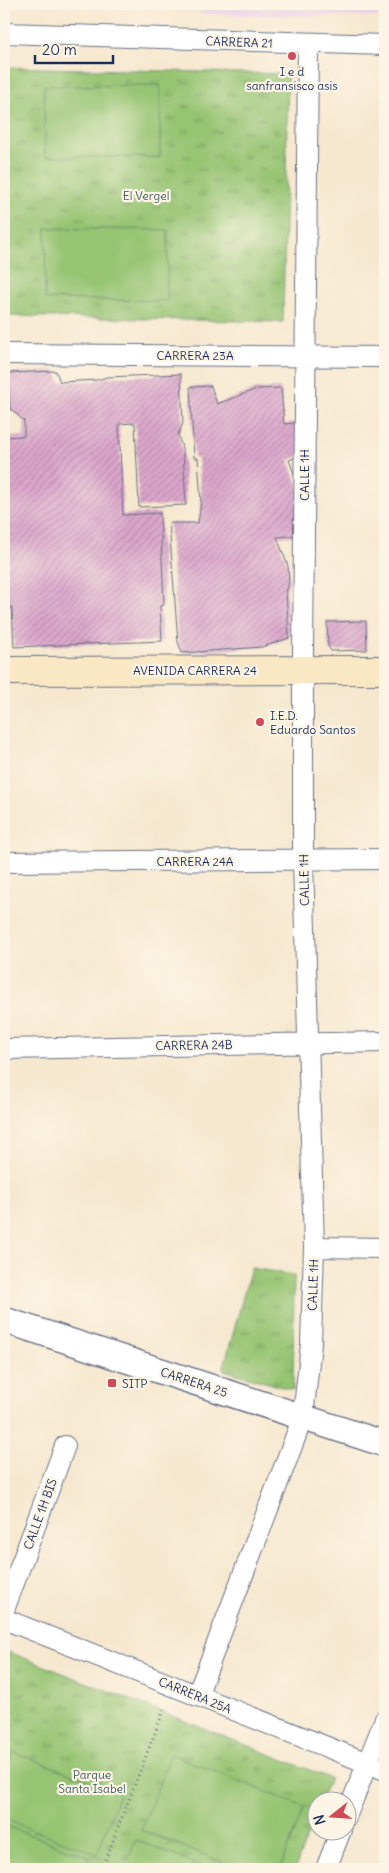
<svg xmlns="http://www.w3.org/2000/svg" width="389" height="1873" viewBox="0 0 389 1873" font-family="Delius,sans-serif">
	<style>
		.built { fill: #ecd1ea }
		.park { fill: url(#park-tufts); stroke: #587a68 }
		.garden { fill: #96c472; stroke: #587a68 }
		.building { fill: url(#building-hatch) }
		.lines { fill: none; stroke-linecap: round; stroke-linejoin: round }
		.minor-casing { stroke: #687086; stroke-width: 22 }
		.tertiary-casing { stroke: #687086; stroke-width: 28 }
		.secondary-casing { stroke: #687086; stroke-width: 30 }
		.path { stroke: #687086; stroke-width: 3; stroke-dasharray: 1 4; stroke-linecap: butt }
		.minor { stroke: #fff; stroke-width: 20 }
		.tertiary { stroke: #fff; stroke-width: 25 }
		.secondary { stroke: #fae7c3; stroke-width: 28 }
		.poi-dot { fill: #d1495b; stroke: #fcf5e5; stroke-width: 2 }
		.labels { text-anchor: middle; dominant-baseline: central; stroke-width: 4.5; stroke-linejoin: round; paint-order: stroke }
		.street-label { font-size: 12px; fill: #1b2f5e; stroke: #fcf5e5 }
		.poi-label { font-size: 12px; fill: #1b2f5e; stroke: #fcf5e5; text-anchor: start }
		.park-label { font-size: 12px; fill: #405c64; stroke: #fcf5e5 }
	</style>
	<defs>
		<pattern id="park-tufts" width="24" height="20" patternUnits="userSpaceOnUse" patternTransform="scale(1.25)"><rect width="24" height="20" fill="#96c472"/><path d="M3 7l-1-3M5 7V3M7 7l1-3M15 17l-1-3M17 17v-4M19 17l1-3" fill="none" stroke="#7aa061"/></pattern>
		<pattern id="building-hatch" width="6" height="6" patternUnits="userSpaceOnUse" patternTransform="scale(1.25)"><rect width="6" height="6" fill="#dca7cc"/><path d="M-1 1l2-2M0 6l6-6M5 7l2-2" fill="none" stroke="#b288a9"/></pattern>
	</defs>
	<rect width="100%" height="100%" fill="#fcf5e5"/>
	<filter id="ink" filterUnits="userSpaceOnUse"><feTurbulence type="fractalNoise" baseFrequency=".02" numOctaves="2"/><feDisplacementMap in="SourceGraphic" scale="10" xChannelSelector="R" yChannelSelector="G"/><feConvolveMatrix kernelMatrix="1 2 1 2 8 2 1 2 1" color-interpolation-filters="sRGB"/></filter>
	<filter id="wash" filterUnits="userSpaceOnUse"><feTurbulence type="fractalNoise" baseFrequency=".0096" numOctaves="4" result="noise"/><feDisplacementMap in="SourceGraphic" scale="20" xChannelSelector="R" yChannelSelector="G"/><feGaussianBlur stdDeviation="1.12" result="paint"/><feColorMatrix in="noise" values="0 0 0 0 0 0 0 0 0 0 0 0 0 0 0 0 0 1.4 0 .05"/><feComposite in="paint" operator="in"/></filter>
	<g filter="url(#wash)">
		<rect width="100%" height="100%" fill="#f6e8cf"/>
		<path class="built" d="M 200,4 L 385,4 L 385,17 L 200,14 Z"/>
		<path class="park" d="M 5,67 L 288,74 L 283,322 L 4,316 Z
			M 251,1268 L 294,1275 L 293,1390 L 223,1370 Z
			M 9,1652 L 330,1778 L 321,1800 L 316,1800 L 316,1813 L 295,1869 L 4,1869 L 4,1666 Z"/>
		<path class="garden" d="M 160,85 L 160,157 L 45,157 L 44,86 Z
			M 46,228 L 168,230 L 167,301 L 45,299 Z
			M 13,1752 L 120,1792 L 97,1854 L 4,1819 L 4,1778 Z
			M 171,1754 L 304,1807 L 280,1869 L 240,1869 L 141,1830 Z
			M 4,1825 L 89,1857 L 84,1869 L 4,1869 Z
			M 136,1840 L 207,1869 L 124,1869 Z"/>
		<g id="blocks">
			<path class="building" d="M 56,371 L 60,382 L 97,380 L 107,377 L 181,374 L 183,423 L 178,435 L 183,451 L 186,505 L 139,507 L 135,423 L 119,424 L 123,515 L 160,513 L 164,605 L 160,606 L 162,641 L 14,647 L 12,607 L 4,607 L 4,437 L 24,436 L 24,421 L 10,408 L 8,373 Z
				M 211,386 L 217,404 L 257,389 L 281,388 L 284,424 L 303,422 L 304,454 L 289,460 L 300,490 L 303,535 L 277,537 L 288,566 L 289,582 L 286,592 L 289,638 L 262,647 L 182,653 L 178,642 L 169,523 L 198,523 L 201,502 L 198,458 L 194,458 L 190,387 Z
				M 366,621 L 367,650 L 331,651 L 328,646 L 327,622 Z"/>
		</g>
	</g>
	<g filter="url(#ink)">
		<use href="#blocks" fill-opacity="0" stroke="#687086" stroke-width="1"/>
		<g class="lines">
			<g class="minor-casing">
				<path id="minor" d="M 4,33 L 385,45
					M 4,354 L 385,357
					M 4,862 L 385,859
					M 4,1049 L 385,1042
					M 314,1247 L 385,1248
					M 4,1610 L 65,1446
					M 4,1619 L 385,1770
					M 197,1696 L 303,1417 L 311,1344 L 314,1247 L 303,860 L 303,655 L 308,44
					M 346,1817 L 385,1719
					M 326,1869 L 341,1830"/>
			</g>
			<g class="tertiary-casing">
				<path id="tertiary" d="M 4,1320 L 385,1444"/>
			</g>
			<g class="secondary-casing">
				<path id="secondary" d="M 4,671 L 385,670"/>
			</g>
			<path class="path" d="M 102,1869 L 165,1707"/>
			<use href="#minor" class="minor"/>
			<use href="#tertiary" class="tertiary"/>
			<use href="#secondary" class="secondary"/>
		</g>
	</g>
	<g class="poi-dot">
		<circle cx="292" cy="56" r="5"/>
		<circle cx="260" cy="722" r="5"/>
		<rect x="107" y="1378" width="10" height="10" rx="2.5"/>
	</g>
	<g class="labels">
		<g class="street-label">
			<text transform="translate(239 42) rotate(2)">CARRERA 21</text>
			<text x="195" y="355">CARRERA 23A</text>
			<text transform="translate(304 475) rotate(-90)">CALLE 1H</text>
			<text x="195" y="670">AVENIDA CARRERA 24</text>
			<text x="195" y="861">CARRERA 24A</text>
			<text transform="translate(304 880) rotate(-91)">CALLE 1H</text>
			<text transform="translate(194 1045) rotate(-1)">CARRERA 24B</text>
			<text transform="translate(313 1285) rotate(-88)">CALLE 1H</text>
			<text transform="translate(194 1382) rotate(18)">CARRERA 25</text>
			<text transform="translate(40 1514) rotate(-70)">CALLE 1H BIS</text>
			<text transform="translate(195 1695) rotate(22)">CARRERA 25A</text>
		</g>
		<g class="poi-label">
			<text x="292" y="71" text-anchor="middle">I e d<tspan x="292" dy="14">sanfransisco asis</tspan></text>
			<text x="270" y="715">I.E.D.<tspan x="270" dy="14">Eduardo Santos</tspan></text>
			<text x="122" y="1383">SITP</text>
		</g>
		<g class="park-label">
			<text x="146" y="195">El Vergel</text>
			<text x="92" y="1774">Parque<tspan x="92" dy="14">Santa Isabel</tspan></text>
		</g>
	</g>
	<rect width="389" height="1873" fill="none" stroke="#fcf5e5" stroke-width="20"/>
	<g transform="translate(332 1816) rotate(253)"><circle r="24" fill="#fcf5e5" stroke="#a2a6af"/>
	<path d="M0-4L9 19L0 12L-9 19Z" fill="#d1495b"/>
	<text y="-8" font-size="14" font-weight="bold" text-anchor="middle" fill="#1b2f5e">N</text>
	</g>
	<path d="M35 55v8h78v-8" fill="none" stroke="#1b2f5e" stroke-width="2.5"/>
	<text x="42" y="55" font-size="15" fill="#1b2f5e" stroke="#fcf5e5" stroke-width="4" paint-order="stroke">20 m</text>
</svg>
